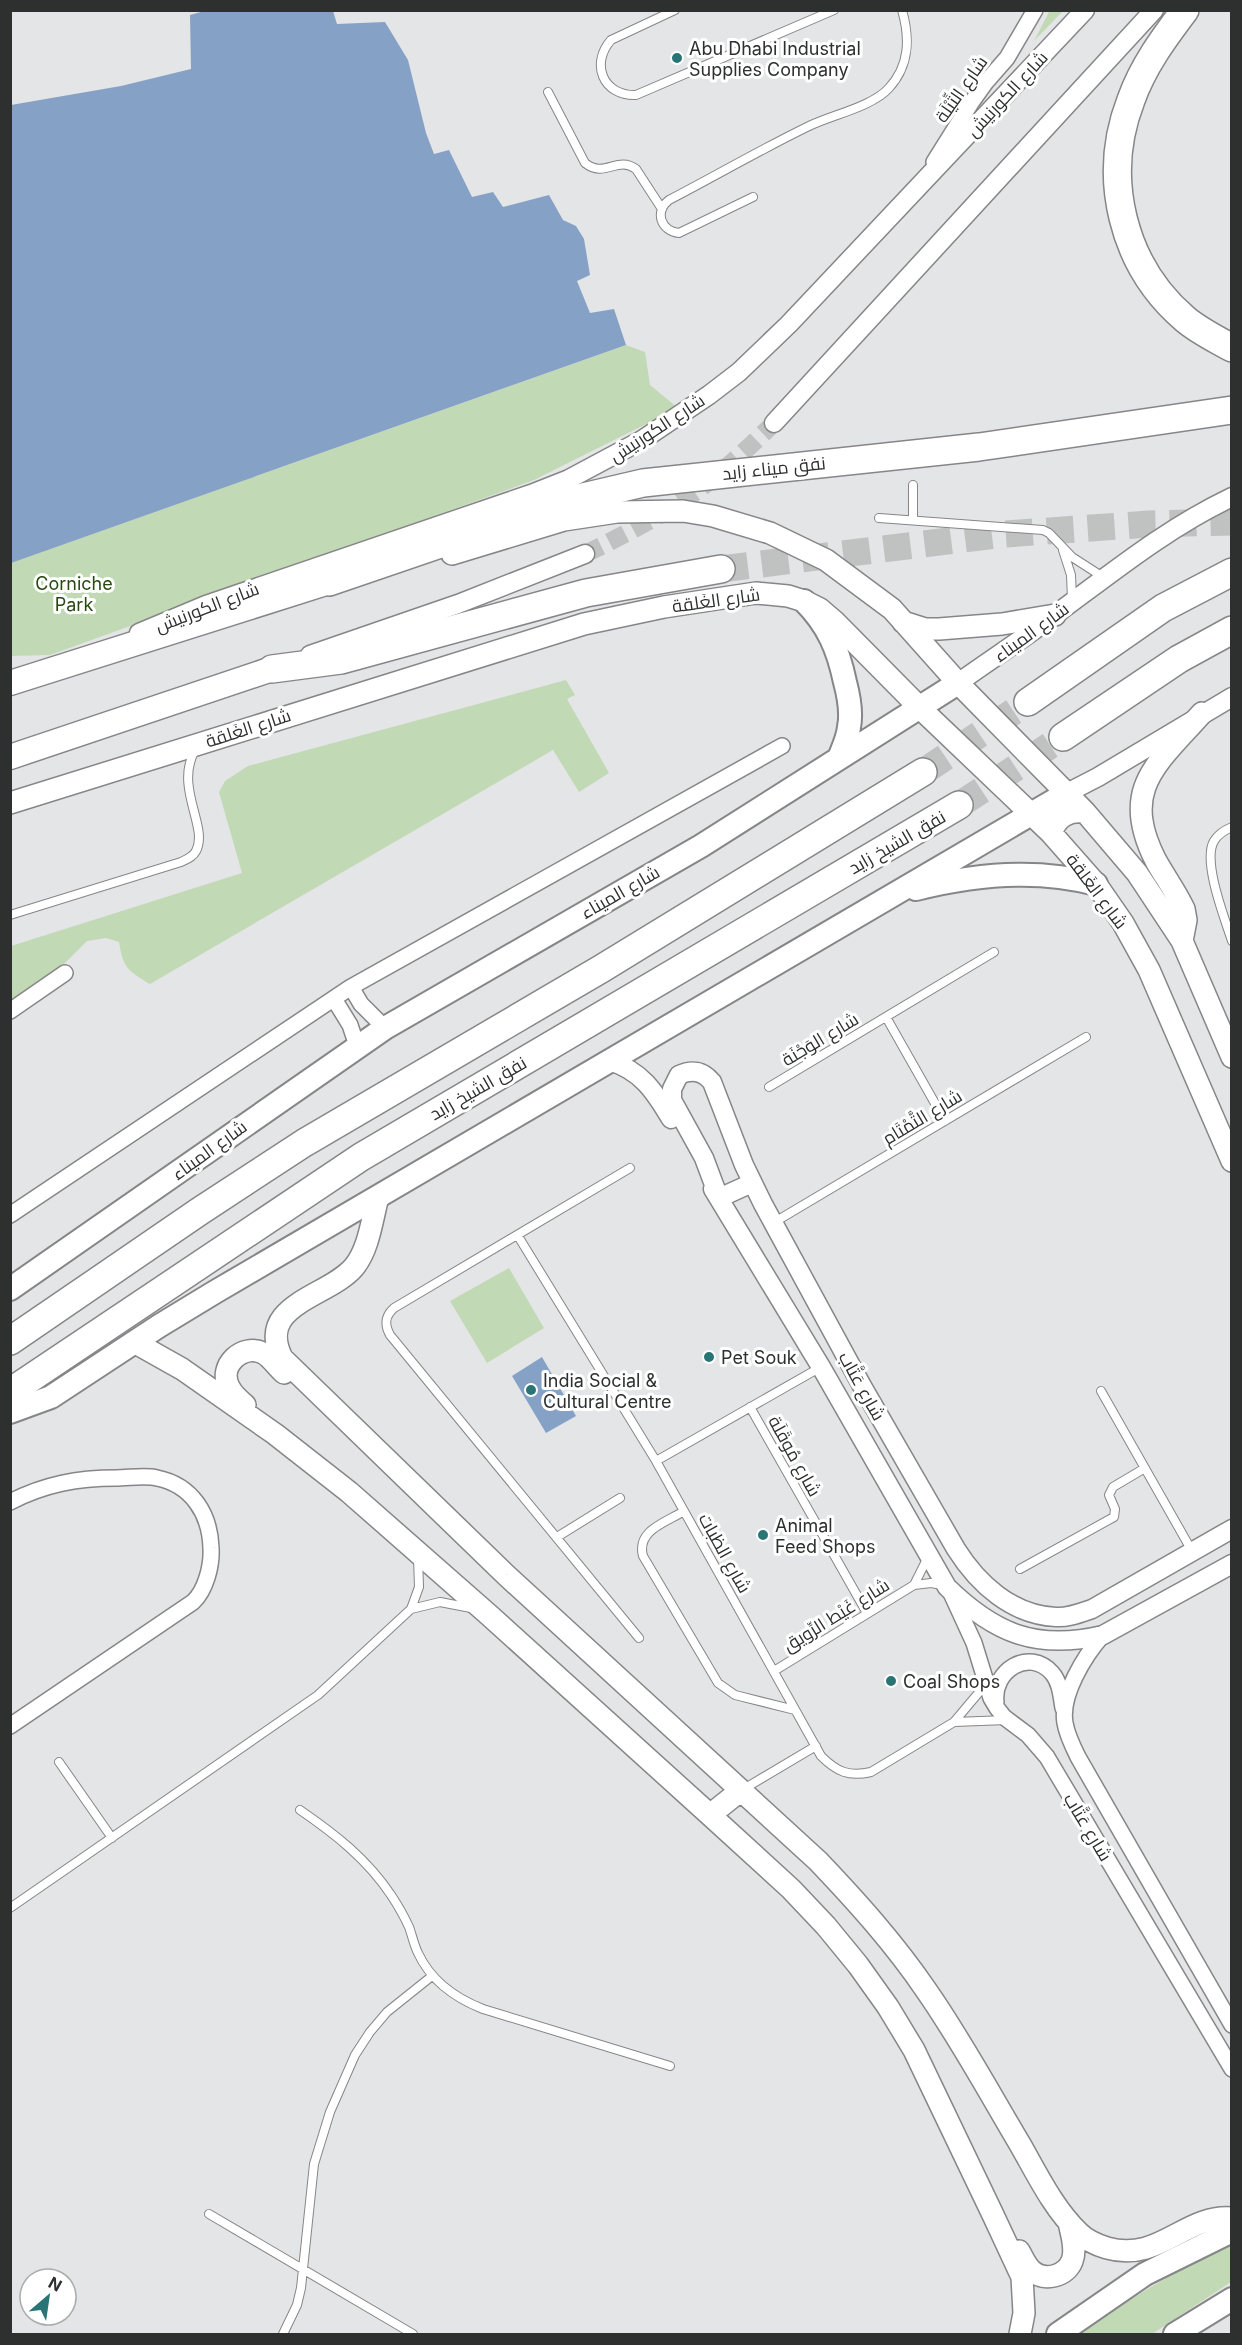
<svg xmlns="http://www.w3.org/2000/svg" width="1242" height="2345" viewBox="0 0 1242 2345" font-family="Inter,Cairo,sans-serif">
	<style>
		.green { fill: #c1dab5 }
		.water { fill: #86a1c6 }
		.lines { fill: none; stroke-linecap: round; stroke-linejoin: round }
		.tertiary-tunnel { stroke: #c0c1c1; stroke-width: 18; stroke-dasharray: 18 9; stroke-linecap: butt }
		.motorway-tunnel { stroke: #c0c1c1; stroke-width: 27; stroke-dasharray: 27 14; stroke-linecap: butt }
		.service-casing { stroke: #868688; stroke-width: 10 }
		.minor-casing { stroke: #868688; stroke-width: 18 }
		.tertiary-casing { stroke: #868688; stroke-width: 21 }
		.secondary-casing { stroke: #868688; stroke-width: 24 }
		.primary-casing { stroke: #868688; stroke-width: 26 }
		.trunk-casing { stroke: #868688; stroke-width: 27 }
		.motorway-casing { stroke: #868688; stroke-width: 30 }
		.service { stroke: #fff; stroke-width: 8 }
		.minor { stroke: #fff; stroke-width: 15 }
		.tertiary { stroke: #fff; stroke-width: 18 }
		.secondary { stroke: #fff; stroke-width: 21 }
		.primary { stroke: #fff; stroke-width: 22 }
		.trunk { stroke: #fff; stroke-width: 24 }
		.motorway { stroke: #fff; stroke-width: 27 }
		.poi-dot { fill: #297475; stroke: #fff; stroke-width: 2 }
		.labels { text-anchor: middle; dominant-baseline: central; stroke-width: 6; stroke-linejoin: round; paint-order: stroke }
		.poi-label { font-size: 18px; fill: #2e2f2f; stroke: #fff; text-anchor: start }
		.street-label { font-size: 18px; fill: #2e2f2f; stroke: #fff }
		.park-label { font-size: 18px; fill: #284a12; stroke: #fff }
	</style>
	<rect width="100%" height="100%" fill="#e4e5e6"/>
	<path class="green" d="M 1050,10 L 1063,11 L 1034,41 Z
		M 626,345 L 645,352 L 650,385 L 678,408 L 534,480 L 50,655 L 11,656 L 10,563 Z
		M 566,680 L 575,695 L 567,699 L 609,773 L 579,792 L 553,750 L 150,984 C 128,971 123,968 119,942 L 106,938 L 87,941 L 63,965 L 11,1002 L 11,946 L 242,873 L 219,792 L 225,781 L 248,766 Z
		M 509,1268 L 544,1328 L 487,1363 L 450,1301 Z
		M 1231,2246 L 1231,2282 L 1152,2334 L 1081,2334 C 1127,2299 1178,2269 1231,2246 Z"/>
	<path class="water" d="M 208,10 L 333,11 L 337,24 L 385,22 L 408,60 L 426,133 L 434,154 L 449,150 L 472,197 L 493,192 L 503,207 L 549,195 L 563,220 L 576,226 L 584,239 L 590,275 L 577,281 L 590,313 L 614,309 L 626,345 L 11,563 L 11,105 L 121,86 L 191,69 L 190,15 Z
		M 542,1357 L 576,1416 L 546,1433 L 512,1376 Z"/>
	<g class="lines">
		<path class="tertiary-tunnel" d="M 585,554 C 618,538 651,521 682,501 C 716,479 745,451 774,423"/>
		<path class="motorway-tunnel" d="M 721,569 L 1005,534 L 1149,524 L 1232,522
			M 923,772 L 1028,702
			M 959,805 L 1063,737"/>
		<g class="service-casing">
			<path id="service" d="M 675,10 L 611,40 C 590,64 603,96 636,95 L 834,10
				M 548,92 L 585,163 C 605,179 617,155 636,169 L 662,209
				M 753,197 L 679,233 C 661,231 654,212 669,200 C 715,176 760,150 807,127 C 831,115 872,107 889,88 C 910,65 910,38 902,10
				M 879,518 L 1043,530 L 1049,533 L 1072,557 L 1103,577
				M 913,520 L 913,485
				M 1063,550 L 1071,575 L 1072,599
				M 1232,827 C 1225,830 1218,834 1214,841 C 1202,861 1225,919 1232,941
				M 10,915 L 181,862 C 187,859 193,857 196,851 C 209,827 174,788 195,750
				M 886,1017 L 945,1121
				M 769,1087 L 994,952
				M 630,1168 L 394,1308 C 385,1316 384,1324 390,1335 L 639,1638
				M 773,1223 L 1086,1037
				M 518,1236 L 656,1461 L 821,1756 C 837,1772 849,1777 871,1772 L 954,1722 L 986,1684
				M 1101,1391 L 1192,1551
				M 750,1407 L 867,1613
				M 656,1461 L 821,1367
				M 684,1511 C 667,1522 636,1530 643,1556 L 718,1683 L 735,1695 L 795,1710
				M 557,1537 L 620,1498
				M 1020,1569 L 1114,1517 L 1115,1509 L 1109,1495 L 1113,1487 L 1145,1468
				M 914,1585 L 928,1557
				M 411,1609 L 440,1602 L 471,1608
				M 774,1671 L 914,1585 L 931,1583 L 942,1585
				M 954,1722 L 1007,1720
				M 59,1762 L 112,1838
				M 742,1790 L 816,1746
				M 300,1810 C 335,1834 367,1859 391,1895 C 397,1904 404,1916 409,1927 C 412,1935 414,1945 418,1953 C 431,1981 455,1998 483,2009 L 670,2066
				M 10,1908 L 318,1695 L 411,1609 L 419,1587 L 418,1558
				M 209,2214 L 413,2334
				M 283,2334 L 297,2305 L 301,2288 L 314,2164 L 330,2112 L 355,2055 L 370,2032 L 387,2012 L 432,1976"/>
		</g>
		<g class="minor-casing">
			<path id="minor" d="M 934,162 L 971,103 L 986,82 L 1007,58 L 1035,10
				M 351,987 L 361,1004 L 385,1028
				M 334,999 L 350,1025 L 357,1046
				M 10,1011 L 65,973
				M 10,1215 L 351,987 L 782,746
				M 10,1502 C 45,1484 78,1478 116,1478 C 129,1478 145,1475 157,1478 C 192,1485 210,1514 211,1548 C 212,1565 206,1590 193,1602 L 10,1726
				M 951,1593 L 974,1643 L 991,1698 L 997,1708 L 1004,1717 L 1028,1735 L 1047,1757 L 1232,2069
				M 1103,1635 C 1085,1655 1060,1695 1065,1723 C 1067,1735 1073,1747 1078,1757 L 1232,2025
				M 996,1702 C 992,1671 1029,1647 1052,1673 C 1060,1682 1061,1696 1063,1708"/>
		</g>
		<g class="tertiary-casing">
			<path id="tertiary" d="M 774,423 L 1154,10
				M 139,633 L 206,605 L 531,494 L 569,479 L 642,440 L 709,395 L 739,372 L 789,324 L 1085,10
				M 310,655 L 458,604 L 585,554
				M 958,683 C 990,660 1024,638 1056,614 C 1113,572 1167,528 1232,497
				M 1067,793 L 1098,777 L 1232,697
				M 609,1061 C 641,1070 655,1092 671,1119
				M 752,1183 L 719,1198 L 704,1158 L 672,1100 L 672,1089 L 679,1075 C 692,1069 703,1071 712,1082 L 744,1165 L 763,1204 L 862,1386 L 956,1549 C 978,1584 1012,1615 1056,1617 C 1068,1618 1080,1613 1092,1609 L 1232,1529
				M 713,1189 L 821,1367 L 947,1587 C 994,1633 1036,1651 1103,1635 L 1232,1564"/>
		</g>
		<g class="secondary-casing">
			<path id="secondary" d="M 452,554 L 564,520 L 617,512 L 683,511 L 713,516 L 770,533 L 826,560 L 892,609 L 958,683 L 1085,812 L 1137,873 L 1182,941 L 1232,1057
				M 903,622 L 925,629 L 939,629 L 1002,624 L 1055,615
				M 10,803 L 584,624 L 664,607 L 756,593 L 788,596 L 804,601 L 820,609 L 834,621 L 920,708 L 1051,833 L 1096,884 L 1123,923 L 1149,970 L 1232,1161
				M 1051,833 C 1057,817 1068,810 1085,812
				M 1182,941 L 1186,920 L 1184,909 C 1176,892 1165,877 1156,861 C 1119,789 1157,764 1202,713
				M 378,1197 C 372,1219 369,1249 354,1267 C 329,1297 255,1304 282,1358 L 506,1575 L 818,1861 C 857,1902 894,1943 926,1990 C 961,2040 990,2094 1021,2146 C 1038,2176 1054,2209 1079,2233 C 1086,2240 1097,2245 1107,2248 C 1159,2263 1185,2214 1232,2218
				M 134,1342 L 182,1369 L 275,1434 L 349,1492 L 489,1615 L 710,1815 L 791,1889 L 826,1926 L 858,1965 L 888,2007 L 914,2050 L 994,2217 L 1022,2277 L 1024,2313 L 1020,2334
				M 245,1405 C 239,1400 232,1394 229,1387 C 218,1366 242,1343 263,1353 C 271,1357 277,1367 284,1373
				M 710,1815 L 740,1791
				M 1019,2251 C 1023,2258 1026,2266 1032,2271 C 1045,2282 1066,2276 1072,2261 C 1077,2249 1071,2234 1069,2222"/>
		</g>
		<g class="primary-casing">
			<path id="primary" d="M 804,601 C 828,625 838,649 845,682 C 849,697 852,712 849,727 C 848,738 843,748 839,758
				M 916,889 C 975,874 1036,868 1096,884
				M 10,1289 L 385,1028 L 701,846 L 958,683
				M 10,1412 L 51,1397 L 159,1326 L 215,1292 L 1067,793
				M 1058,2334 L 1145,2274 L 1232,2231
				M 1175,2334 L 1232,2299"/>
		</g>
		<g class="trunk-casing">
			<path id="trunk" d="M 10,683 L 329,582
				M 10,757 L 272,669"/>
		</g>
		<g class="motorway-casing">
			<path id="motorway" d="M 1185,10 C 1164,38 1143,66 1131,100 C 1101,177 1122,265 1185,319 C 1199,331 1216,339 1232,348
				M 329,582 L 566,501 L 643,483 L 979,447 L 1232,410
				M 272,669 L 341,660 L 586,593 L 721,569
				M 1028,702 L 1163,608 L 1232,572
				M 1063,737 L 1179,659 L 1232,630
				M 10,1341 L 200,1211 L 304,1143 L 601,969 L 923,772
				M 10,1392 L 361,1157 L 959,805"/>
		</g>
		<use href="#service" class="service"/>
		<use href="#minor" class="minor"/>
		<use href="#tertiary" class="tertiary"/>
		<use href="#secondary" class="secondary"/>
		<use href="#primary" class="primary"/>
		<use href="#trunk" class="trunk"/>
		<use href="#motorway" class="motorway"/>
	</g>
	<g class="poi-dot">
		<circle cx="677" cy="58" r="6"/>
		<circle cx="709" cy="1357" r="6"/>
		<circle cx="531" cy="1390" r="6"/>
		<circle cx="763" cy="1535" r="6"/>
		<circle cx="891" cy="1681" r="6"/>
	</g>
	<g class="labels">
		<g class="poi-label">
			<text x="689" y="48">Abu Dhabi Industrial<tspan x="689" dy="21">Supplies Company</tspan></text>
			<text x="721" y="1357">Pet Souk</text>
			<text x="543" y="1380">India Social &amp;<tspan x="543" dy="21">Cultural Centre</tspan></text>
			<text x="775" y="1525">Animal<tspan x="775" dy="21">Feed Shops</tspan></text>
			<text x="903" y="1681">Coal Shops</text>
		</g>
		<g class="street-label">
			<text transform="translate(961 89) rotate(-55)">شارع التِّيْلَة</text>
			<text transform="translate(1007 94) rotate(-47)">شارع الكورنيش</text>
			<text transform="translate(657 428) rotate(-33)">شارع الكورنيش</text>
			<text transform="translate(774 468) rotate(-6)">نفق ميناء زايد</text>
			<text transform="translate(716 600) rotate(-8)">شارع الغَلقة</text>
			<text transform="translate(207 607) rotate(-21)">شارع الكورنيش</text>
			<text transform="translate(1031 632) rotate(-36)">شارع الميناء</text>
			<text transform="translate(248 728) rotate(-18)">شارع الغَلقة</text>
			<text transform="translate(897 842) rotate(-30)">نفق الشيخ زايد</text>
			<text transform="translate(1097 891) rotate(53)">شارع الغَلقة</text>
			<text transform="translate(620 892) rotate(-30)">شارع الميناء</text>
			<text transform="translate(820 1039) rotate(-31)">شارع الوَجْنَة</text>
			<text transform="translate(478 1088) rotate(-30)">نفق الشيخ زايد</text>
			<text transform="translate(922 1117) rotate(-31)">شارع التَّمْتَام</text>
			<text transform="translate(209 1150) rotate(-36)">شارع الميناء</text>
			<text transform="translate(862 1386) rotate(61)">شارع عَتَّاب</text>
			<text transform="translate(795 1456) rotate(61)">شارع مُوقَلَة</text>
			<text transform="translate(725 1553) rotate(61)">شارع الظبات</text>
			<text transform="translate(836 1615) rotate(-32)">شارع غَيْط الرِّويق</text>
			<text transform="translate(1088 1827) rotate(59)">شارع عَتَّاب</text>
		</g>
		<g class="park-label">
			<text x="74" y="583">Corniche<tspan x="74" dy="21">Park</tspan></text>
		</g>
	</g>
	<rect width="1242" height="2345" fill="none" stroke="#2e2f2f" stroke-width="24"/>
	<g transform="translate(48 2297) rotate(29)"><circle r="28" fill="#ffffff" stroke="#abacac" stroke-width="1.5"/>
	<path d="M0-4.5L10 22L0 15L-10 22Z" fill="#297475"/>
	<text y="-9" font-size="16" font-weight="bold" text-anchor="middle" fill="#2e2f2f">N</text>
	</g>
</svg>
